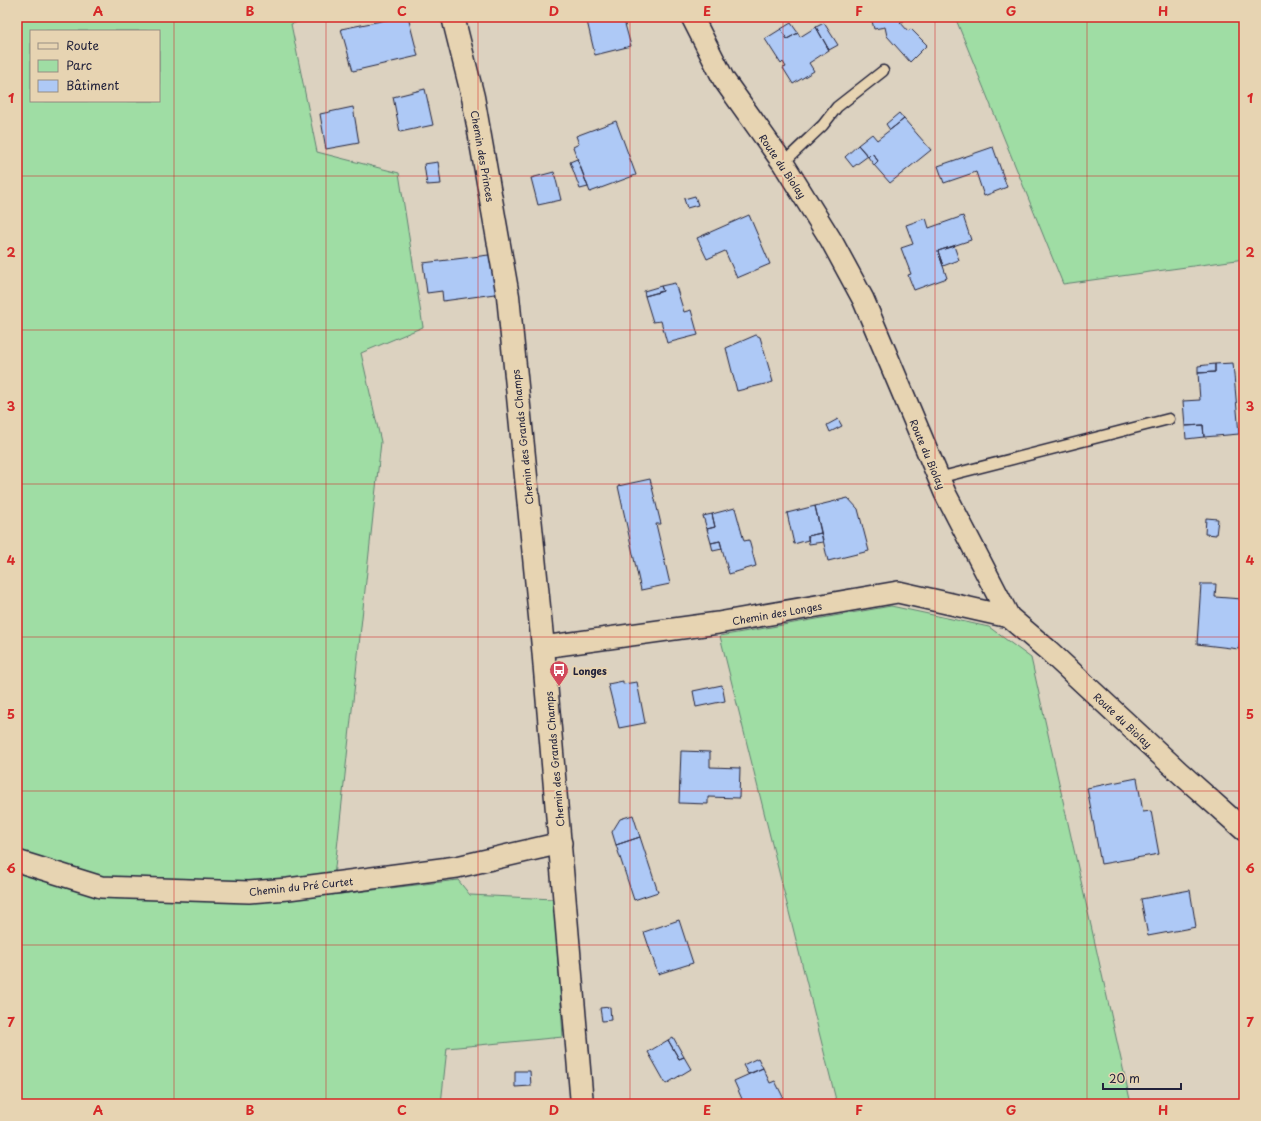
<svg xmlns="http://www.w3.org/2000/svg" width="1261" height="1121" viewBox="0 0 1261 1121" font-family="'Playpen Sans',sans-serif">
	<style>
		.green { fill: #9fdda4; stroke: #608070; fill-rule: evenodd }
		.building { fill: #aec9f6; stroke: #22223b }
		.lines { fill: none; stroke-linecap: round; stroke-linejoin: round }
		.lane-casing { stroke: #22223b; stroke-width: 13 }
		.street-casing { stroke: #22223b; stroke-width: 24 }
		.secondary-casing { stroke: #22223b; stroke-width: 25 }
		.lane { stroke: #e7d4b2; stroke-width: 10 }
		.street { stroke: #e7d4b2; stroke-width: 21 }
		.secondary { stroke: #e7d4b2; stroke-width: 22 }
		.grid { fill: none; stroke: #d62828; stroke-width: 1; stroke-opacity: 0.55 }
		.labels { text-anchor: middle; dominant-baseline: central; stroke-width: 4; stroke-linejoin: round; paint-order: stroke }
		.street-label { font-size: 10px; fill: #22223b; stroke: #e7d4b2 }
		.poi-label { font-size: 10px; font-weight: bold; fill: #22223b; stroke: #e7d4b2; text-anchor: start }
		.neatline { fill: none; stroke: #d62828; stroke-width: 1.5 }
		.grid-label { font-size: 13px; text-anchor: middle; font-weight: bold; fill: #d62828 }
	</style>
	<rect width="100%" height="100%" fill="#dcd2c0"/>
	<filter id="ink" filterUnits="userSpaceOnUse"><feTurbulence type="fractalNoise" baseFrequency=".025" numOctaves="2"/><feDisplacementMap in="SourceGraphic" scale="8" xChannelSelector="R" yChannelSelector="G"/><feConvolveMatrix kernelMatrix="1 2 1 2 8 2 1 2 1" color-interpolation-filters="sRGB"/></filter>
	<g filter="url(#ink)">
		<path class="green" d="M 17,17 L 317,17 L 291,24 L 317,152 L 399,173 L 423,327 L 361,353 L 381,442 L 332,895 L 458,880 L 470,895 L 554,899 L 563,1037 L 447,1048 L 441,1104 L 17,1104 ZM 31,31 L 159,31 L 159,101 L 31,101 Z
			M 955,17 L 1244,17 L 1244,259 L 1063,284 Z
			M 891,606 L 989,627 L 1031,658 L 1131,1104 L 837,1104 L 720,636 Z"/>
		<path class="building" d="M 401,17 L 408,17 L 418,56 L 353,71 L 341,29 Z
			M 586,17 L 623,17 L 631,46 L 595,55 Z
			M 871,17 L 903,17 L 904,21 L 900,22 L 908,31 L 911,29 L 927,45 L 910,62 L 887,36 L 885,27 L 874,29 Z
			M 791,23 L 798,33 L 787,39 L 781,29 Z
			M 824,23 L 838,45 L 829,50 L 816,27 Z
			M 816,27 L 829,50 L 809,63 L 814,71 L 793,84 L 783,68 L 786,67 L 783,62 L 781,64 L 765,39 L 781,29 L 787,39 L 798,33 L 800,37 Z
			M 425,89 L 433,125 L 400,132 L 393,97 Z
			M 353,107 L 359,143 L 326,149 L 320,114 Z
			M 899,113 L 904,119 L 890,130 L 886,124 Z
			M 904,119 L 931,150 L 890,183 L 874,165 L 878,161 L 872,153 L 868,157 L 858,145 L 872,134 L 877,140 Z
			M 616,121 L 636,175 L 590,192 L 573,147 L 579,144 L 576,136 Z
			M 858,145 L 868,156 L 853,167 L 845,157 Z
			M 993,147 L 1007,187 L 984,196 L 976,172 L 944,183 L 938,166 Z
			M 872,153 L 878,161 L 874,165 L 868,157 Z
			M 577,159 L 588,187 L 580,189 L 570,162 Z
			M 438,162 L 441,184 L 427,185 L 424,164 Z
			M 554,172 L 561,200 L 538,205 L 531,178 Z
			M 695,196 L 698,205 L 687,208 L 684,199 Z
			M 749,215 L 770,264 L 737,278 L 725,251 L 707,259 L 697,238 Z
			M 963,216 L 971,240 L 938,251 L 947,278 L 914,290 L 908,275 L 911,274 L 901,248 L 913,244 L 906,225 L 926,218 L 929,228 Z
			M 954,246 L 959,260 L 943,266 L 938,251 Z
			M 497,254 L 502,293 L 443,301 L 442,291 L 427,293 L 423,263 Z
			M 675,283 L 684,312 L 691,310 L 698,335 L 667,343 L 661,321 L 653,322 L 645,296 L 663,291 L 661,286 Z
			M 661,286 L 663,291 L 645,296 L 644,291 Z
			M 756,335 L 760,337 L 773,382 L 737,391 L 726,348 Z
			M 1233,363 L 1239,434 L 1204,437 L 1203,425 L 1185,426 L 1183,401 L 1200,400 L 1198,373 L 1215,372 L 1215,364 Z
			M 1215,364 L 1215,372 L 1198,373 L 1198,366 Z
			M 838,419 L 842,426 L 830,432 L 827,425 Z
			M 1203,425 L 1204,437 L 1186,439 L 1185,426 Z
			M 650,479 L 661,524 L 656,524 L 670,584 L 641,590 L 618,486 Z
			M 848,498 L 858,509 L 869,551 L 828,561 L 815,506 Z
			M 815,506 L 821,533 L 808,536 L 808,540 L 794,544 L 787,513 Z
			M 735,508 L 744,541 L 749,540 L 756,566 L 729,574 L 720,541 L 711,543 L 707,529 L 715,527 L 712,514 Z
			M 712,514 L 715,527 L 707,529 L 703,516 Z
			M 1206,518 L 1218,519 L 1216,535 L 1205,534 Z
			M 821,533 L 823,542 L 809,544 L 808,536 Z
			M 720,541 L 722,549 L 713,551 L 711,543 Z
			M 1201,584 L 1216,584 L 1215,597 L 1242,599 L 1239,649 L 1197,644 Z
			M 623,681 L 623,684 L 637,682 L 645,723 L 619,728 L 608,684 Z
			M 722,685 L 725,701 L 696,707 L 693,691 Z
			M 681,751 L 710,752 L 710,767 L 740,768 L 739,798 L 708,797 L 708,804 L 679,803 Z
			M 1137,778 L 1143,812 L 1151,811 L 1159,854 L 1101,864 L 1087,788 Z
			M 633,815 L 640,837 L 616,845 L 612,832 L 620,819 Z
			M 640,837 L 658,892 L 634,900 L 616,845 Z
			M 1190,890 L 1196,927 L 1148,936 L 1141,899 Z
			M 679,920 L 693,963 L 658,974 L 644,932 Z
			M 610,1007 L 611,1020 L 602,1021 L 600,1008 Z
			M 673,1037 L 684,1057 L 679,1059 L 668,1040 Z
			M 668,1040 L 679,1059 L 684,1057 L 691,1069 L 666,1084 L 648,1052 Z
			M 758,1058 L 763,1068 L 748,1074 L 743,1065 Z
			M 763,1068 L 770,1083 L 775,1081 L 783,1097 L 768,1104 L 731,1104 L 742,1099 L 734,1081 Z
			M 515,1071 L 530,1071 L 531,1086 L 515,1087 Z"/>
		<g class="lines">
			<g class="lane-casing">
				<path id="lane" d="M 783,163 L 823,125 L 837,107 L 883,71
					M 938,478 L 1169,419"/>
			</g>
			<g class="street-casing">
				<path id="street" d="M 692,17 L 724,80 L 783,163 L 831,240 L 863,299 L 945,493 L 1009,617 L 1049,651 L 1179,772 L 1244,830
					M 543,647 L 718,623 L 898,592 L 1009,617
					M 17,861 L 101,887 L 249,892 L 288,889 L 457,867 L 561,843"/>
			</g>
			<g class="secondary-casing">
				<path id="secondary" d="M 453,17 L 473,97 L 508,296 L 543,647 L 582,1104"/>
			</g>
			<use href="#lane" class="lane"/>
			<use href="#street" class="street"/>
			<use href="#secondary" class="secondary"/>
		</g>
	</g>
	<path class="grid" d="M 174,17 L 174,1104M 326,17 L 326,1104M 478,17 L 478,1104M 630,17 L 630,1104M 783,17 L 783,1104M 935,17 L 935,1104M 1087,17 L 1087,1104M 17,176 L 1244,176M 17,330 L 1244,330M 17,484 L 1244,484M 17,637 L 1244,637M 17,791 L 1244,791M 17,945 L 1244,945"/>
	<defs>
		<g id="bus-pin" transform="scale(1)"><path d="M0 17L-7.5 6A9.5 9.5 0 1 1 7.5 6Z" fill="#d1495b" stroke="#e7d4b2"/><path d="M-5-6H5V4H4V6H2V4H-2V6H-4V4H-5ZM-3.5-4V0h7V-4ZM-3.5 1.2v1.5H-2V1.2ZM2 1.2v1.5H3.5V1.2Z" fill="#fff"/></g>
	</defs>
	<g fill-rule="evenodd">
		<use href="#bus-pin" x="559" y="670"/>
	</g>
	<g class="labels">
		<g class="street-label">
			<text transform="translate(483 156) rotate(80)">Chemin des Princes</text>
			<text transform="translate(783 166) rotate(56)">Route du Biolay</text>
			<text transform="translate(522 437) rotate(-96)">Chemin des Grands Champs</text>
			<text transform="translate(928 454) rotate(67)">Route du Biolay</text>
			<text transform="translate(777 613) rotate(-10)">Chemin des Longes</text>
			<text transform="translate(1123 720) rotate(43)">Route du Biolay</text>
			<text transform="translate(554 759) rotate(-95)">Chemin des Grands Champs</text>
			<text transform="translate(301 886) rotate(-6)">Chemin du Pré Curtet</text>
		</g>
		<g class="poi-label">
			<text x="573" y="670">Longes</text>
		</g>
	</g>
	<rect width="1261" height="1121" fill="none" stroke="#e7d4b2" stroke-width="44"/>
	<rect x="30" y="30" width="130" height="72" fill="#e7d4b2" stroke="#988d82"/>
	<rect x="38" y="43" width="20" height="6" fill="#e7d4b2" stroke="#988d82"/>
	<text x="66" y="50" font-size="12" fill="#22223b">Route</text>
	<rect x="38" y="60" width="20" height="12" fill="#9fdda4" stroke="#988d82"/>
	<text x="66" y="70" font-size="12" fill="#22223b">Parc</text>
	<rect x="38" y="80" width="20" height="12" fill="#aec9f6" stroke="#988d82"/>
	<text x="66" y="90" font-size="12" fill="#22223b">Bâtiment</text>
	<path d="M1103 1083v6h78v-6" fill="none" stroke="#22223b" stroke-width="2"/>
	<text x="1109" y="1083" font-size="12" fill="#22223b" stroke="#e7d4b2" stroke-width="3" paint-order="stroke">20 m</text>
	<rect x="22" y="22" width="1217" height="1077" class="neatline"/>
	<g class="grid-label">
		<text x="98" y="16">A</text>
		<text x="250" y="16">B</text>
		<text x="402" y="16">C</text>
		<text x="554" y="16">D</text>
		<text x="707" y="16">E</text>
		<text x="859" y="16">F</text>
		<text x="1011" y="16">G</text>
		<text x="1163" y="16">H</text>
		<text x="11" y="103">1</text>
		<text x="1250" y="103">1</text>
		<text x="11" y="257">2</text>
		<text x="1250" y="257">2</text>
		<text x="11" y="411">3</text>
		<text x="1250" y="411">3</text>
		<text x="11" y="565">4</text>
		<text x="1250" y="565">4</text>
		<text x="11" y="719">5</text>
		<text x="1250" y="719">5</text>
		<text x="11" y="873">6</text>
		<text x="1250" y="873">6</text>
		<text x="11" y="1027">7</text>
		<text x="1250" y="1027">7</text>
		<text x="98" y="1115">A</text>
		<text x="250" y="1115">B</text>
		<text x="402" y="1115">C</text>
		<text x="554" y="1115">D</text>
		<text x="707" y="1115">E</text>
		<text x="859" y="1115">F</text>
		<text x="1011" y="1115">G</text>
		<text x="1163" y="1115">H</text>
	</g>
</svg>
